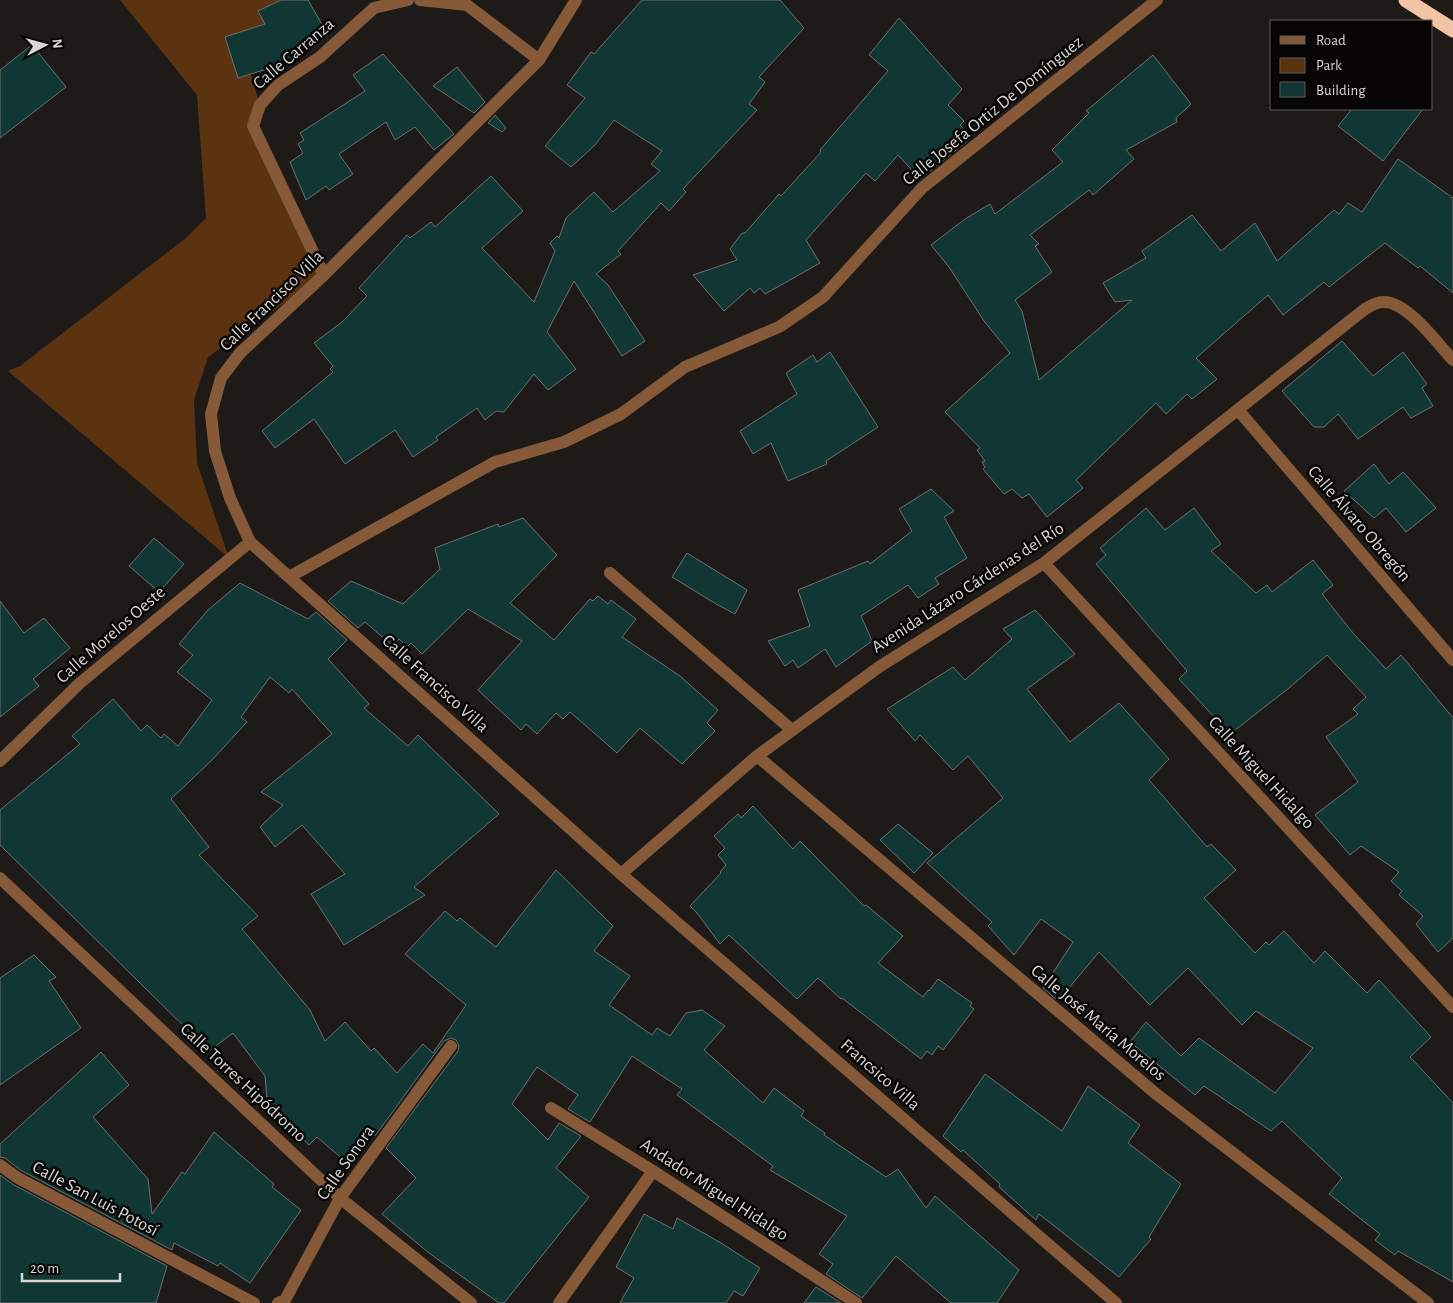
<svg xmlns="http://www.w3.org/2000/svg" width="1453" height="1303" viewBox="0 0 1453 1303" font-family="'Alegreya Sans',sans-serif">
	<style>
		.green { fill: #5c3310 }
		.building { fill: #103733; stroke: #6c7070 }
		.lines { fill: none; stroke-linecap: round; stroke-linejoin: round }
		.minor { stroke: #865938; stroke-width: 12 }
		.highway { stroke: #f2c4a5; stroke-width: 15 }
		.labels { text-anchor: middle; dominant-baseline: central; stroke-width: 5; stroke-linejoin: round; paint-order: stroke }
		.street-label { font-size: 18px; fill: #d9d7d5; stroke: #070605 }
	</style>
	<rect width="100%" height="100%" fill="#1d1a18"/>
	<path class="green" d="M 120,0 L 300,0 L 243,50 L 260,105 L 253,126 L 324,275 L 208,357 L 194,400 L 197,463 L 229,558 L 8,371 L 20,366 L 186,238 L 206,218 L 197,95 Z"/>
	<path class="building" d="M 281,0 L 308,0 L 328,35 L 286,63 L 238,78 L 225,37 L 265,24 L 258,11 Z
		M 642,0 L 780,0 L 804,28 L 759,77 L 765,82 L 749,104 L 757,110 L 683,189 L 686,192 L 669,211 L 661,203 L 618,251 L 621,254 L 596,274 L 608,285 L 645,341 L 622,356 L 574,281 L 547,332 L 576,369 L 548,390 L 534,374 L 504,412 L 496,411 L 485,420 L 477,408 L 436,437 L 438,440 L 413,457 L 395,430 L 345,464 L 314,419 L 275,448 L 262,431 L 333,372 L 330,369 L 333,366 L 314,343 L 342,322 L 367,296 L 359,288 L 407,235 L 410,238 L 431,222 L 435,227 L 491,176 L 523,211 L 482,248 L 534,302 L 555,251 L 550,243 L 557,236 L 559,238 L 566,218 L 594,192 L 613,212 L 660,171 L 651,164 L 662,151 L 614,120 L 595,145 L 571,167 L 545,146 L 585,98 L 567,85 L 591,52 L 594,54 Z
		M 899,18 L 962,89 L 948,105 L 964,121 L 960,125 L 971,138 L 920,179 L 898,155 L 875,181 L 866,173 L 806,240 L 820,263 L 765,294 L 760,288 L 754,293 L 750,288 L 724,311 L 693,275 L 737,260 L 730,249 L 742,233 L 745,233 L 779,194 L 781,196 L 821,152 L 820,150 L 888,71 L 869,55 Z
		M 32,45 L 66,87 L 0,138 L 0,70 Z
		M 383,54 L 454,134 L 434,150 L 415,127 L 395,140 L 386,122 L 339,154 L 353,174 L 329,190 L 326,186 L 306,200 L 290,162 L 303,153 L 298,144 L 304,140 L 300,133 L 365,91 L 353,75 Z
		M 1153,55 L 1191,104 L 1176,118 L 1177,122 L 1126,150 L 1134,159 L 1093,195 L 1089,190 L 1030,235 L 1039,244 L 1035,246 L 1052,272 L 1015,300 L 1022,311 L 1039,380 L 1132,300 L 1115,302 L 1103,283 L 1146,258 L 1142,251 L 1192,215 L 1221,251 L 1255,223 L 1277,261 L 1334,210 L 1339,214 L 1348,203 L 1362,212 L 1398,159 L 1453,198 L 1453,293 L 1420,266 L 1418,268 L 1385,243 L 1329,287 L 1324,282 L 1283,315 L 1268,295 L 1196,358 L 1217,379 L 1192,399 L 1187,394 L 1166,414 L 1156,403 L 1076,480 L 1083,488 L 1047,517 L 1029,494 L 1022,498 L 1012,489 L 1004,494 L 983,469 L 985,467 L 982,462 L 985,461 L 977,450 L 980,448 L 945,412 L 1010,353 L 984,321 L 949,267 L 931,245 L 965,219 L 990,204 L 995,214 L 1063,162 L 1052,150 L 1089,113 L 1086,111 Z
		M 457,67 L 485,102 L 474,113 L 433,86 Z
		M 1352,109 L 1423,109 L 1383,161 L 1338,126 Z
		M 495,115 L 506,128 L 502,132 L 488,123 Z
		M 1342,341 L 1373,376 L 1403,352 L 1427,384 L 1422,388 L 1433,406 L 1411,418 L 1403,407 L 1358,439 L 1338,414 L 1324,427 L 1314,427 L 1282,391 Z
		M 830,352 L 878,427 L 826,461 L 827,464 L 788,481 L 771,443 L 753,454 L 740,431 L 797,394 L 786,373 L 813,355 L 817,362 Z
		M 1374,464 L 1389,484 L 1403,472 L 1436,508 L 1406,532 L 1386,508 L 1374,518 L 1344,491 Z
		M 931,489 L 954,511 L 944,517 L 967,558 L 935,578 L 939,584 L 918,598 L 908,585 L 861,616 L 872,641 L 836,667 L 825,649 L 798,668 L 793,660 L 785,666 L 768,641 L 810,626 L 798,590 L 868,561 L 870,564 L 912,531 L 899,509 Z
		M 1146,508 L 1165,530 L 1194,508 L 1221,544 L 1211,551 L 1256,593 L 1267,585 L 1272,592 L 1313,560 L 1333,585 L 1322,594 L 1353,633 L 1386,669 L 1401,655 L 1453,718 L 1453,938 L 1438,952 L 1416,924 L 1423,916 L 1399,895 L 1402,891 L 1391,881 L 1399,872 L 1361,846 L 1350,855 L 1315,815 L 1358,782 L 1326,737 L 1358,714 L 1353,709 L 1366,697 L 1327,655 L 1289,688 L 1230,734 L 1179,679 L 1187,671 L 1096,564 L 1106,555 L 1100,548 Z
		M 523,518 L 557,555 L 510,603 L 554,640 L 590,599 L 593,601 L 598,596 L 608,604 L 611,600 L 636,619 L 622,637 L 680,676 L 718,710 L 707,723 L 715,731 L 682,764 L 640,728 L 617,753 L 570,712 L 563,719 L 556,713 L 537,734 L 526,724 L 521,730 L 478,690 L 522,641 L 468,609 L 422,654 L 411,643 L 407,647 L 399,639 L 393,646 L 365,622 L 358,628 L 328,601 L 351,581 L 403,604 L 440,569 L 435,548 L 498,524 L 499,527 Z
		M 154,538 L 184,564 L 159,592 L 129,566 Z
		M 687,553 L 747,590 L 735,614 L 716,604 L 672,577 Z
		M 240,583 L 308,619 L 316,612 L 347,640 L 328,659 L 369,704 L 364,708 L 408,746 L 418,735 L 499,814 L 414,887 L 425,895 L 344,945 L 311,894 L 345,874 L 302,825 L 275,847 L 260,827 L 283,805 L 261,792 L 332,734 L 292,689 L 289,693 L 270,677 L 241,717 L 247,722 L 213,759 L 171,799 L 209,847 L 199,855 L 258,916 L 242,929 L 310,1010 L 325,1041 L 345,1022 L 371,1051 L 374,1048 L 397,1073 L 423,1044 L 433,1053 L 466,1005 L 405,954 L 445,911 L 457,921 L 460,918 L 496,947 L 556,870 L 613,926 L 594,951 L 630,976 L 609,1005 L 652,1035 L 657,1028 L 670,1036 L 686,1013 L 702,1010 L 725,1026 L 704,1050 L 763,1103 L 774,1088 L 804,1111 L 801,1116 L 825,1133 L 824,1135 L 886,1177 L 898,1169 L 926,1208 L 935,1196 L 1019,1270 L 997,1303 L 951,1303 L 896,1256 L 862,1298 L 826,1274 L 833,1264 L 819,1254 L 847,1216 L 770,1170 L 773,1166 L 677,1095 L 682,1089 L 632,1056 L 590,1122 L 568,1109 L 578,1095 L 537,1067 L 512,1104 L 548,1140 L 559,1123 L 581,1136 L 556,1168 L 589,1197 L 504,1303 L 499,1303 L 429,1253 L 382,1214 L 416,1178 L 386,1148 L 458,1051 L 459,1046 L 456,1040 L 451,1038 L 444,1041 L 375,1136 L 371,1133 L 346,1162 L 317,1137 L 309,1145 L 295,1132 L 293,1134 L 268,1110 L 265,1076 L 233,1033 L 209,1051 L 0,845 L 0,810 L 80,744 L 72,736 L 113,699 L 141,731 L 147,725 L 161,738 L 164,734 L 178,746 L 212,700 L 177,672 L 193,655 L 179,644 L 208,610 Z
		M 0,601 L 24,633 L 44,618 L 70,648 L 33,679 L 39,686 L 0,717 Z
		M 1035,610 L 1075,654 L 1027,689 L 1070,742 L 1119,703 L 1169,759 L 1149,780 L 1207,847 L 1211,844 L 1236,870 L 1204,898 L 1255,953 L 1266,942 L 1269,945 L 1284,931 L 1314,963 L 1325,951 L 1367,993 L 1379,980 L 1431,1037 L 1410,1057 L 1453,1103 L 1453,1282 L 1398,1251 L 1395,1255 L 1375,1240 L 1380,1234 L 1329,1194 L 1342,1178 L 1282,1121 L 1271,1131 L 1204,1086 L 1195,1095 L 1130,1042 L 1146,1022 L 1181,1056 L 1199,1038 L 1275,1093 L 1313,1048 L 1256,1011 L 1242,1025 L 1188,968 L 1150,1005 L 1099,952 L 1058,1001 L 1043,988 L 1073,942 L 1041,919 L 1014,955 L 988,926 L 992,922 L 927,863 L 1003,798 L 968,756 L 953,770 L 920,735 L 915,741 L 887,709 L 953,667 L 965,680 L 1012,639 L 1003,629 Z
		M 753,806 L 793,849 L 800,841 L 864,906 L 866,905 L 903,936 L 878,963 L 923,997 L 928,990 L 929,991 L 938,979 L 972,1003 L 970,1006 L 974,1009 L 943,1050 L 938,1046 L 932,1055 L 927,1051 L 921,1059 L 842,998 L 841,999 L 818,978 L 797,999 L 729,935 L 720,944 L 697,913 L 690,906 L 721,873 L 720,872 L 726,865 L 718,855 L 725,848 L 714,836 L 738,814 L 741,818 Z
		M 898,824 L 933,853 L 914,873 L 880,840 Z
		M 34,955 L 56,977 L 49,981 L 81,1028 L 0,1085 L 0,978 Z
		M 101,1052 L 129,1085 L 93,1117 L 148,1179 L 152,1214 L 182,1172 L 185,1174 L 214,1132 L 274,1184 L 272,1187 L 301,1210 L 250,1283 L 220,1263 L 218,1266 L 174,1243 L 172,1250 L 22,1171 L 5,1158 L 0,1157 L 0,1144 Z
		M 985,1074 L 1062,1131 L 1088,1086 L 1140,1125 L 1128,1143 L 1181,1184 L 1149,1237 L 1151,1239 L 1119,1277 L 1039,1214 L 1036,1220 L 999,1187 L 1000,1184 L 963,1150 L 961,1152 L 943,1136 Z
		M 0,1175 L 14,1185 L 167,1266 L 156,1303 L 0,1303 Z
		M 644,1214 L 673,1229 L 677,1218 L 721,1243 L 760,1268 L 743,1296 L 734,1291 L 726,1303 L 620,1303 L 634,1278 L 616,1267 Z
		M 816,1287 L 841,1303 L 804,1303 Z"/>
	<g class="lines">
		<path class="minor" d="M 420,0 L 467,5 L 539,60
			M 576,0 L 539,60 L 324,275 L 240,353 L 221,378 L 211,414 L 215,451 L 230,498 L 250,542 L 621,874 L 1116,1303
			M 324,275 L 253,126 L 260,105 L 278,85 L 320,57 L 374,8 L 408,0
			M 1238,410 L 1453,660
			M 1044,563 L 1453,1007
			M 610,573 L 792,730
			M 289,577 L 495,462 L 564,442 L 621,414 L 685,367 L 779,327 L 823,297 L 922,188 L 1157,0
			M 757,756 L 1155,1093 L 1428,1303
			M 0,761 L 80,683 L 250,542
			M 621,874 L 757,756 L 879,667 L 1044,563 L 1365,309 C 1370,306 1377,302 1383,302 C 1407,301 1437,343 1453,360
			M 0,878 L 340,1198 L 471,1303
			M 551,1108 L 653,1171 L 856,1303
			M 0,1165 L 18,1178 L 254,1303
			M 278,1303 L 285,1300 L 340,1198 L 451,1046
			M 559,1303 L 653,1171"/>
		<path class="highway" d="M 1406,0 L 1453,30"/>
	</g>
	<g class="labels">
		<g class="street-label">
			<text transform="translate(294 54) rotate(-40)">Calle Carranza</text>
			<text transform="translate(993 111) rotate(-39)">Calle Josefa Ortiz De Domínguez</text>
			<text transform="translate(272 301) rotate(-44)">Calle Francisco Villa</text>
			<text transform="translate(1359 524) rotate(49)">Calle Álvaro Obregón</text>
			<text transform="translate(968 588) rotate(-33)">Avenida Lázaro Cárdenas del Río</text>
			<text transform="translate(111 635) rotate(-41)">Calle Morelos Oeste</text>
			<text transform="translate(435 684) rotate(42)">Calle Francisco Villa</text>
			<text transform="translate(1261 773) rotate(47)">Calle Miguel Hidalgo</text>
			<text transform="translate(1098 1023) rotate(40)">Calle José María Morelos</text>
			<text transform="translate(880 1075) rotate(41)">Francsico Villa</text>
			<text transform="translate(243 1083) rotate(43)">Calle Torres Hipódromo</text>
			<text transform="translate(346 1163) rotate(-55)">Calle Sonora</text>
			<text transform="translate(714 1190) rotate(33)">Andador Miguel Hidalgo</text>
			<text transform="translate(95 1199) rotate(28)">Calle San Luis Potosí</text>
		</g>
	</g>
	<rect x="1270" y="20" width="162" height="90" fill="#070605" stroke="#5b5a58"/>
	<rect x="1280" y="36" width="25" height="8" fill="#865938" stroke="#5b5a58"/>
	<text x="1316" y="45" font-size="15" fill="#d9d7d5">Road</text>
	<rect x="1280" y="58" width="25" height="15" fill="#5c3310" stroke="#5b5a58"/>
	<text x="1316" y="70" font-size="15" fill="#d9d7d5">Park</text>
	<rect x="1280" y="82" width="25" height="15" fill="#103733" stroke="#5b5a58"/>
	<text x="1316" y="95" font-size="15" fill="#d9d7d5">Building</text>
	<g transform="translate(45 45) rotate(84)" stroke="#070605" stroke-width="4" paint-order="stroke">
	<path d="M0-4L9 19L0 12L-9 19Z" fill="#d9d7d5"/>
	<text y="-8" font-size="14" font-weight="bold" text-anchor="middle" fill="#d9d7d5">N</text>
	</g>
	<path d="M22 1273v8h98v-8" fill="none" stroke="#d9d7d5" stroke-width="2.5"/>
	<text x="30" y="1273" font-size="15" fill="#d9d7d5" stroke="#070605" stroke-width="4" paint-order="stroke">20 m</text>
</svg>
